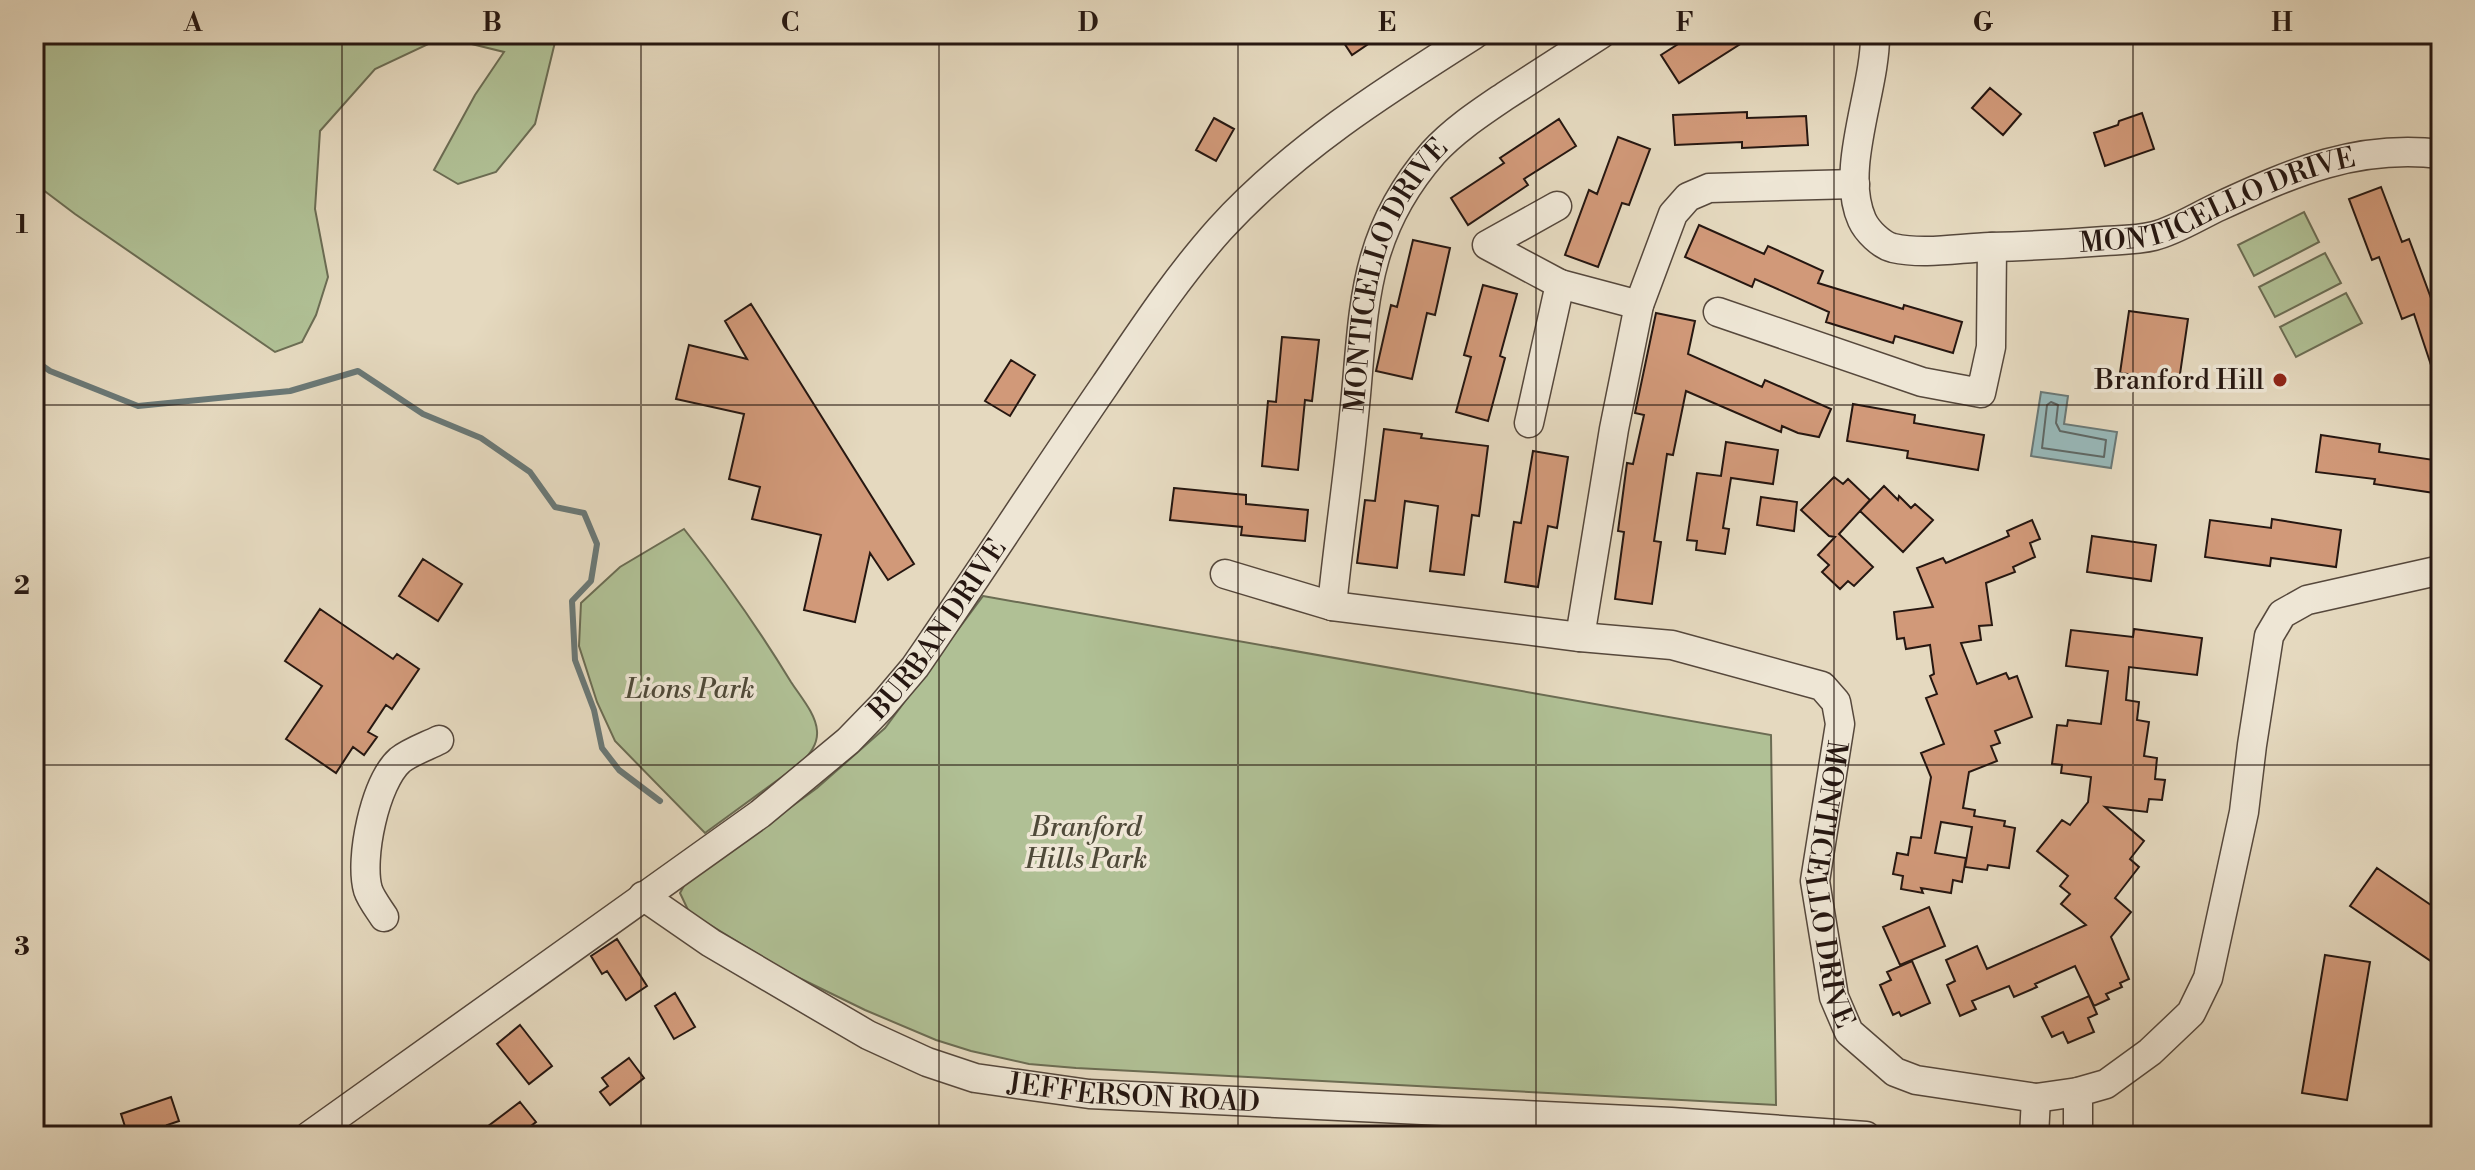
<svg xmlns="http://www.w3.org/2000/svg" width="2475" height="1170" viewBox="0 0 2475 1170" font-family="'Libre Bodoni',serif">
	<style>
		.green { fill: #b0c095; stroke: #6b6c53; stroke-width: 2 }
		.water { fill: #98b9ba; stroke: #6a7876; stroke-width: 2 }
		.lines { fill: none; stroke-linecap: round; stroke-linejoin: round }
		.shore { stroke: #5f6866; stroke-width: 2 }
		.stream { stroke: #6a7876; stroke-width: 6 }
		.building { fill: #d19979; stroke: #261711; stroke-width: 2 }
		.minor-casing { stroke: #56483c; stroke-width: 31 }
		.minor { stroke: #eee6d5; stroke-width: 28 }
		.grid { fill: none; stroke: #261711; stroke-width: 2; stroke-opacity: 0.55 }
		.poi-dot { fill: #8f2418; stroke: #eee6d5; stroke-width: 3 }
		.labels { text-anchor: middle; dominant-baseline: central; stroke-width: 7; stroke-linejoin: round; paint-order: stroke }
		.street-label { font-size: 28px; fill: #261711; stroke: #eee6d5 }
		.poi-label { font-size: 28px; fill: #261711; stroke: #eee6d5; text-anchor: end }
		.park-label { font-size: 28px; font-style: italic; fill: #4f4a39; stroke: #eee6d5 }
		.neatline { fill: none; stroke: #261711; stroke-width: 3 }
		.grid-label { font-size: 26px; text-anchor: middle; font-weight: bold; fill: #261711 }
	</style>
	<rect width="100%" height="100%" fill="#e5d9bf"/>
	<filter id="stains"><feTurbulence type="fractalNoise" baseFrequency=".0025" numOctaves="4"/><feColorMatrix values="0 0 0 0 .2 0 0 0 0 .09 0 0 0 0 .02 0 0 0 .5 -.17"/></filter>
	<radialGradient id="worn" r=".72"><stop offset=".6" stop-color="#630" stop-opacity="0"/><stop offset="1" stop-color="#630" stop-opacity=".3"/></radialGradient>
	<path class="green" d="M 34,34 L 557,34 L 535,124 L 496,172 L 458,184 L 434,170 L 475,95 L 504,52 L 443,37 L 375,69 L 320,131 L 315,209 L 328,277 L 316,315 L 302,342 L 275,352 L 75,214 L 34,183 Z
		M 2304,212 L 2319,242 L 2254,276 L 2238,245 Z
		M 2325,253 L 2341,283 L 2275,317 L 2259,287 Z
		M 2346,293 L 2362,323 L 2296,357 L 2280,327 Z
		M 684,529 C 723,578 758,628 791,682 C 800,696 816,714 817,731 C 818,744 810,754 801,763 L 705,833 L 615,741 L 597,702 L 579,646 L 581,603 L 620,567 Z
		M 983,596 L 1771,735 L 1776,1105 L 1076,1068 L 1029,1064 L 971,1051 L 936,1040 L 865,1010 L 787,972 L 689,912 L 680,893 L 685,884 L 817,788 L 885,728 Z"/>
	<path class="water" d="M 2041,392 L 2068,396 L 2064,424 L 2117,432 L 2111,468 L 2031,456 Z"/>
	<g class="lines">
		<path class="shore" d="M 2051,402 L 2058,405 L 2056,423 L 2060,431 L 2106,440 L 2104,457 L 2042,448 L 2047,405 Z"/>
		<path class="stream" d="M 34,360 L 50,371 L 138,406 L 290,391 L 358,371 L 423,414 L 481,438 L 530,472 L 555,507 L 584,513 L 597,544 L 591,581 L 572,601 L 575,660 L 594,710 L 602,748 L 619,770 L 660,801"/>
	</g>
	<path class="building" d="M 1338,34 L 1383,34 L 1352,55 Z
		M 1694,34 L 1756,34 L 1679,83 L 1661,55 Z
		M 1990,88 L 2021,114 L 2003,135 L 1972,108 Z
		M 1747,112 L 1747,118 L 1806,116 L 1808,145 L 1742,148 L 1742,142 L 1675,145 L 1673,115 Z
		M 2142,113 L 2154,149 L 2105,166 L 2094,133 L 2118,125 L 2119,121 Z
		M 1214,118 L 1234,129 L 1216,161 L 1196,150 Z
		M 1559,119 L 1576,146 L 1524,179 L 1528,185 L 1468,225 L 1451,198 L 1504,163 L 1500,158 Z
		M 1618,137 L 1650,149 L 1629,205 L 1622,203 L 1598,267 L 1565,255 L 1589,190 L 1597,194 Z
		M 2381,187 L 2402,242 L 2409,239 L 2441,325 L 2441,385 L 2438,386 L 2414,314 L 2402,319 L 2379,257 L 2372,260 L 2349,199 Z
		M 1699,225 L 1764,254 L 1768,246 L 1823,271 L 1818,283 L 1903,309 L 1904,305 L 1962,322 L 1953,353 L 1895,336 L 1893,343 L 1826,322 L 1829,312 L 1755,279 L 1752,287 L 1685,257 Z
		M 1413,240 L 1450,248 L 1435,315 L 1427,313 L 1412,379 L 1376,371 L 1391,305 L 1397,307 Z
		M 1483,285 L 1517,294 L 1500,356 L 1505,358 L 1488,421 L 1456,412 L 1471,357 L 1464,355 Z
		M 751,304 L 914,564 L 888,580 L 870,553 L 855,622 L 804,610 L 821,535 L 752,519 L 760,487 L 729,479 L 744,414 L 676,399 L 689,345 L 747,359 L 725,321 Z
		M 2129,311 L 2188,319 L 2179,381 L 2120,373 Z
		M 1656,313 L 1695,321 L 1688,354 L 1762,387 L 1765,380 L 1831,409 L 1819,437 L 1798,433 L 1782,426 L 1781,432 L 1686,391 L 1673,455 L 1667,454 L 1654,541 L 1661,542 L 1652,604 L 1615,599 L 1624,532 L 1618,531 L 1627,463 L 1633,464 L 1644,415 L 1635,413 Z
		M 1282,337 L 1319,340 L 1312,401 L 1305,400 L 1298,470 L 1262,466 L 1268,401 L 1276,402 Z
		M 1011,360 L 1035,375 L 1010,416 L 985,401 Z
		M 1853,404 L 1915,415 L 1914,423 L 1984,435 L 1978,470 L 1907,458 L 1908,451 L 1847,441 Z
		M 1384,429 L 1422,434 L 1421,438 L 1488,446 L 1479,516 L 1472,515 L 1464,575 L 1430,571 L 1438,506 L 1405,501 L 1397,568 L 1357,563 L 1365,500 L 1375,501 Z
		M 2321,435 L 2380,444 L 2379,452 L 2441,461 L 2441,494 L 2374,484 L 2375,479 L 2316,472 Z
		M 1726,442 L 1778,450 L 1773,484 L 1731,478 L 1723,528 L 1729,529 L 1725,554 L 1696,550 L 1697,541 L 1687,540 L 1697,473 L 1721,476 Z
		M 1533,451 L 1568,457 L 1557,528 L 1548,526 L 1538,587 L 1505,582 L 1514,522 L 1521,523 Z
		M 1834,477 L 1843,484 L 1848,479 L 1870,500 L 1839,534 L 1873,567 L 1854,586 L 1848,581 L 1840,589 L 1822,572 L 1829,565 L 1818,555 L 1835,537 L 1829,536 L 1801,510 Z
		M 1884,486 L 1898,500 L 1899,496 L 1911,508 L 1915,504 L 1933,520 L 1903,552 L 1860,511 Z
		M 1174,488 L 1246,495 L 1246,504 L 1308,510 L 1305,541 L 1241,535 L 1242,527 L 1170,520 Z
		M 1761,497 L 1797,502 L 1794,531 L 1757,525 Z
		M 2272,519 L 2341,530 L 2336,567 L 2271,558 L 2270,566 L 2205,557 L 2210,520 L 2271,528 Z
		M 2032,520 L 2040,539 L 2030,543 L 2035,557 L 2013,567 L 2015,572 L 1986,583 L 1992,625 L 1979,626 L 1981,640 L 1961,643 L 1977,684 L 2006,673 L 2009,679 L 2017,676 L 2032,717 L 1995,731 L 2000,743 L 1991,746 L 1997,761 L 1969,772 L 1963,808 L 1975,810 L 1974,816 L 2005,821 L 2004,826 L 2015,828 L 2009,868 L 1988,865 L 1987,870 L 1965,867 L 1972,827 L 1941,822 L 1935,853 L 1966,858 L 1962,882 L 1953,880 L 1951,893 L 1921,888 L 1923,893 L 1901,889 L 1903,876 L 1893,874 L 1897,853 L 1908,855 L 1911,837 L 1921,838 L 1931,777 L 1921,753 L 1944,744 L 1926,698 L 1937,694 L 1930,676 L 1934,674 L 1930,645 L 1906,649 L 1904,638 L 1897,639 L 1894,612 L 1933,607 L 1917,568 L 1943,558 L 1946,563 L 2009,536 L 2007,531 Z
		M 2092,536 L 2156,545 L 2151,581 L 2087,572 Z
		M 423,559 L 462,584 L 438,621 L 399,596 Z
		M 320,609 L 393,659 L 397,654 L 419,669 L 392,709 L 386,705 L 368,732 L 377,737 L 364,755 L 353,747 L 336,773 L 286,739 L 322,686 L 285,661 Z
		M 2134,629 L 2202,638 L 2197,675 L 2129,667 L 2126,700 L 2139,702 L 2137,720 L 2149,722 L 2144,756 L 2157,758 L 2155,779 L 2165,780 L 2162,800 L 2149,799 L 2147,812 L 2105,807 L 2144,841 L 2130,859 L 2139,867 L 2115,898 L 2131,912 L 2111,937 L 2129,979 L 2120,983 L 2122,987 L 2106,994 L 2109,999 L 2094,1006 L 2075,966 L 2035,984 L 2037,987 L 2014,997 L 2009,986 L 1972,1001 L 1976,1009 L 1960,1016 L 1947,985 L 1955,981 L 1946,960 L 1977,946 L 1987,969 L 2086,925 L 2061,904 L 2070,894 L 2060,886 L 2068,876 L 2037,851 L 2062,820 L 2070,825 L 2088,802 L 2091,777 L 2061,773 L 2062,765 L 2052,764 L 2057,725 L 2067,726 L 2068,720 L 2101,724 L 2108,671 L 2066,666 L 2071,630 L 2133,637 Z
		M 2377,868 L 2441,912 L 2441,968 L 2350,906 Z
		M 1929,907 L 1945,946 L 1900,965 L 1883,927 Z
		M 617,939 L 647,986 L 626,1000 L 607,971 L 602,974 L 591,956 Z
		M 2325,955 L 2370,962 L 2347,1100 L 2302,1093 Z
		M 1912,961 L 1930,1003 L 1901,1016 L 1899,1012 L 1893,1015 L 1880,985 L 1891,980 L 1887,972 Z
		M 675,993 L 695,1027 L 674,1039 L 655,1006 Z
		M 2089,996 L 2097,1014 L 2088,1018 L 2094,1032 L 2068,1043 L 2063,1032 L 2052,1037 L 2042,1017 Z
		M 520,1025 L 552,1066 L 529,1084 L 497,1044 Z
		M 629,1058 L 644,1078 L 610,1105 L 600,1092 L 608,1086 L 602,1078 Z
		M 171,1097 L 179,1121 L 167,1125 L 169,1130 L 150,1136 L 128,1136 L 121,1114 Z
		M 520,1102 L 536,1122 L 518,1136 L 475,1136 Z"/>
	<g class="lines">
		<g class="minor-casing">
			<g id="minor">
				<path id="s1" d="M 1875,34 C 1876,89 1839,169 1862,220 C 1867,231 1881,245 1893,248 C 1924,255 1959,248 1990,247 C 2029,246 2067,244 2105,241 C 2121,240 2138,240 2154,236 C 2177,230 2198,216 2220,206 C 2294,172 2357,144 2441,154"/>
				<path d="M 1557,206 L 1487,245 L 1560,284 L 1639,305"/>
				<path d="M 1718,312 L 1922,382 L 1981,393 L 1991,347 L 1992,247"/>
				<path d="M 1529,423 L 1560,284"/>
				<path id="s2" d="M 1225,574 L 1332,606 L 1580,637 L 1672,645 L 1822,686 L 1836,702 L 1840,724 L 1815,881 L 1834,997 L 1849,1032 L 1895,1072 L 1916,1080 L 2036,1098 L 2078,1092"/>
				<path id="s3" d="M 1332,606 C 1338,545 1347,485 1353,425 C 1365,318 1357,240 1433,153 C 1454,130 1480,113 1505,96 C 1537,75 1569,55 1601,34"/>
				<path d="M 1580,637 L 1614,429 L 1639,305 L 1673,214 L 1688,197 L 1709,188 L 1855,184"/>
				<path id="s4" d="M 643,896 L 711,943 L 868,1035 L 927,1062 L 975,1078 L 1089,1094 L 1671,1122 L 1866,1136"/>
				<path d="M 384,917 C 379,909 371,899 368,890 C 359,859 375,782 400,760 C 410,752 427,746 439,740"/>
				<path id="s5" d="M 309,1136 L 760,814 L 848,741 L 882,706 L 915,667 C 979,574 1041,478 1105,385 C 1141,332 1177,277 1220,229 C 1293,149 1385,91 1475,34"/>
				<path d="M 2034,1136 L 2036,1098"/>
				<path d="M 2078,1136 L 2078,1092 L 2106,1084 L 2150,1052 L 2191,1013 L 2208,978 L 2244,812 L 2252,745 L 2269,636 L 2282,614 L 2307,600 L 2441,570"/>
			</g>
		</g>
		<use href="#minor" class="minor"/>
	</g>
	<path class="grid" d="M 342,34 L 342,1136M 641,34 L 641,1136M 939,34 L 939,1136M 1238,34 L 1238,1136M 1536,34 L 1536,1136M 1834,34 L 1834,1136M 2133,34 L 2133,1136M 34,405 L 2441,405M 34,765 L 2441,765"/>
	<circle class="poi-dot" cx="2280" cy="380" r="8"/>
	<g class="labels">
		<g class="street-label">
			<text stroke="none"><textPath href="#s1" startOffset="564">MONTICELLO DRIVE</textPath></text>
			<text stroke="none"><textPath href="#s3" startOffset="340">MONTICELLO DRIVE</textPath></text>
			<text stroke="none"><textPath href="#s5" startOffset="812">BURBAN DRIVE</textPath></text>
			<text stroke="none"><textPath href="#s2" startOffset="816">MONTICELLO DRIVE</textPath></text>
			<text stroke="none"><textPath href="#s4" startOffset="540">JEFFERSON ROAD</textPath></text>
		</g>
		<g class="poi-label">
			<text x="2264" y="380">Branford Hill</text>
		</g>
		<g class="park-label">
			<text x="690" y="689">Lions Park</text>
			<text x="1086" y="827">Branford<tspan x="1086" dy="32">Hills Park</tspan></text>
		</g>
	</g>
	<rect width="2475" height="1170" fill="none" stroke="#e5d9bf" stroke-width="88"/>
	<rect x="44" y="44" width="2387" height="1082" class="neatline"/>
	<g class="grid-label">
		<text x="193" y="31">A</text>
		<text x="492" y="31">B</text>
		<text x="790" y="31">C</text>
		<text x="1088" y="31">D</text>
		<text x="1387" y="31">E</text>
		<text x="1685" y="31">F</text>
		<text x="1983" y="31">G</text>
		<text x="2282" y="31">H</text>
		<text x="22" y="233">1</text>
		<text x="22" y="594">2</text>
		<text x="22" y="955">3</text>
	</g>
	<rect width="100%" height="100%" filter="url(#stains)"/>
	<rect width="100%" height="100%" fill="url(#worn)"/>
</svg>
